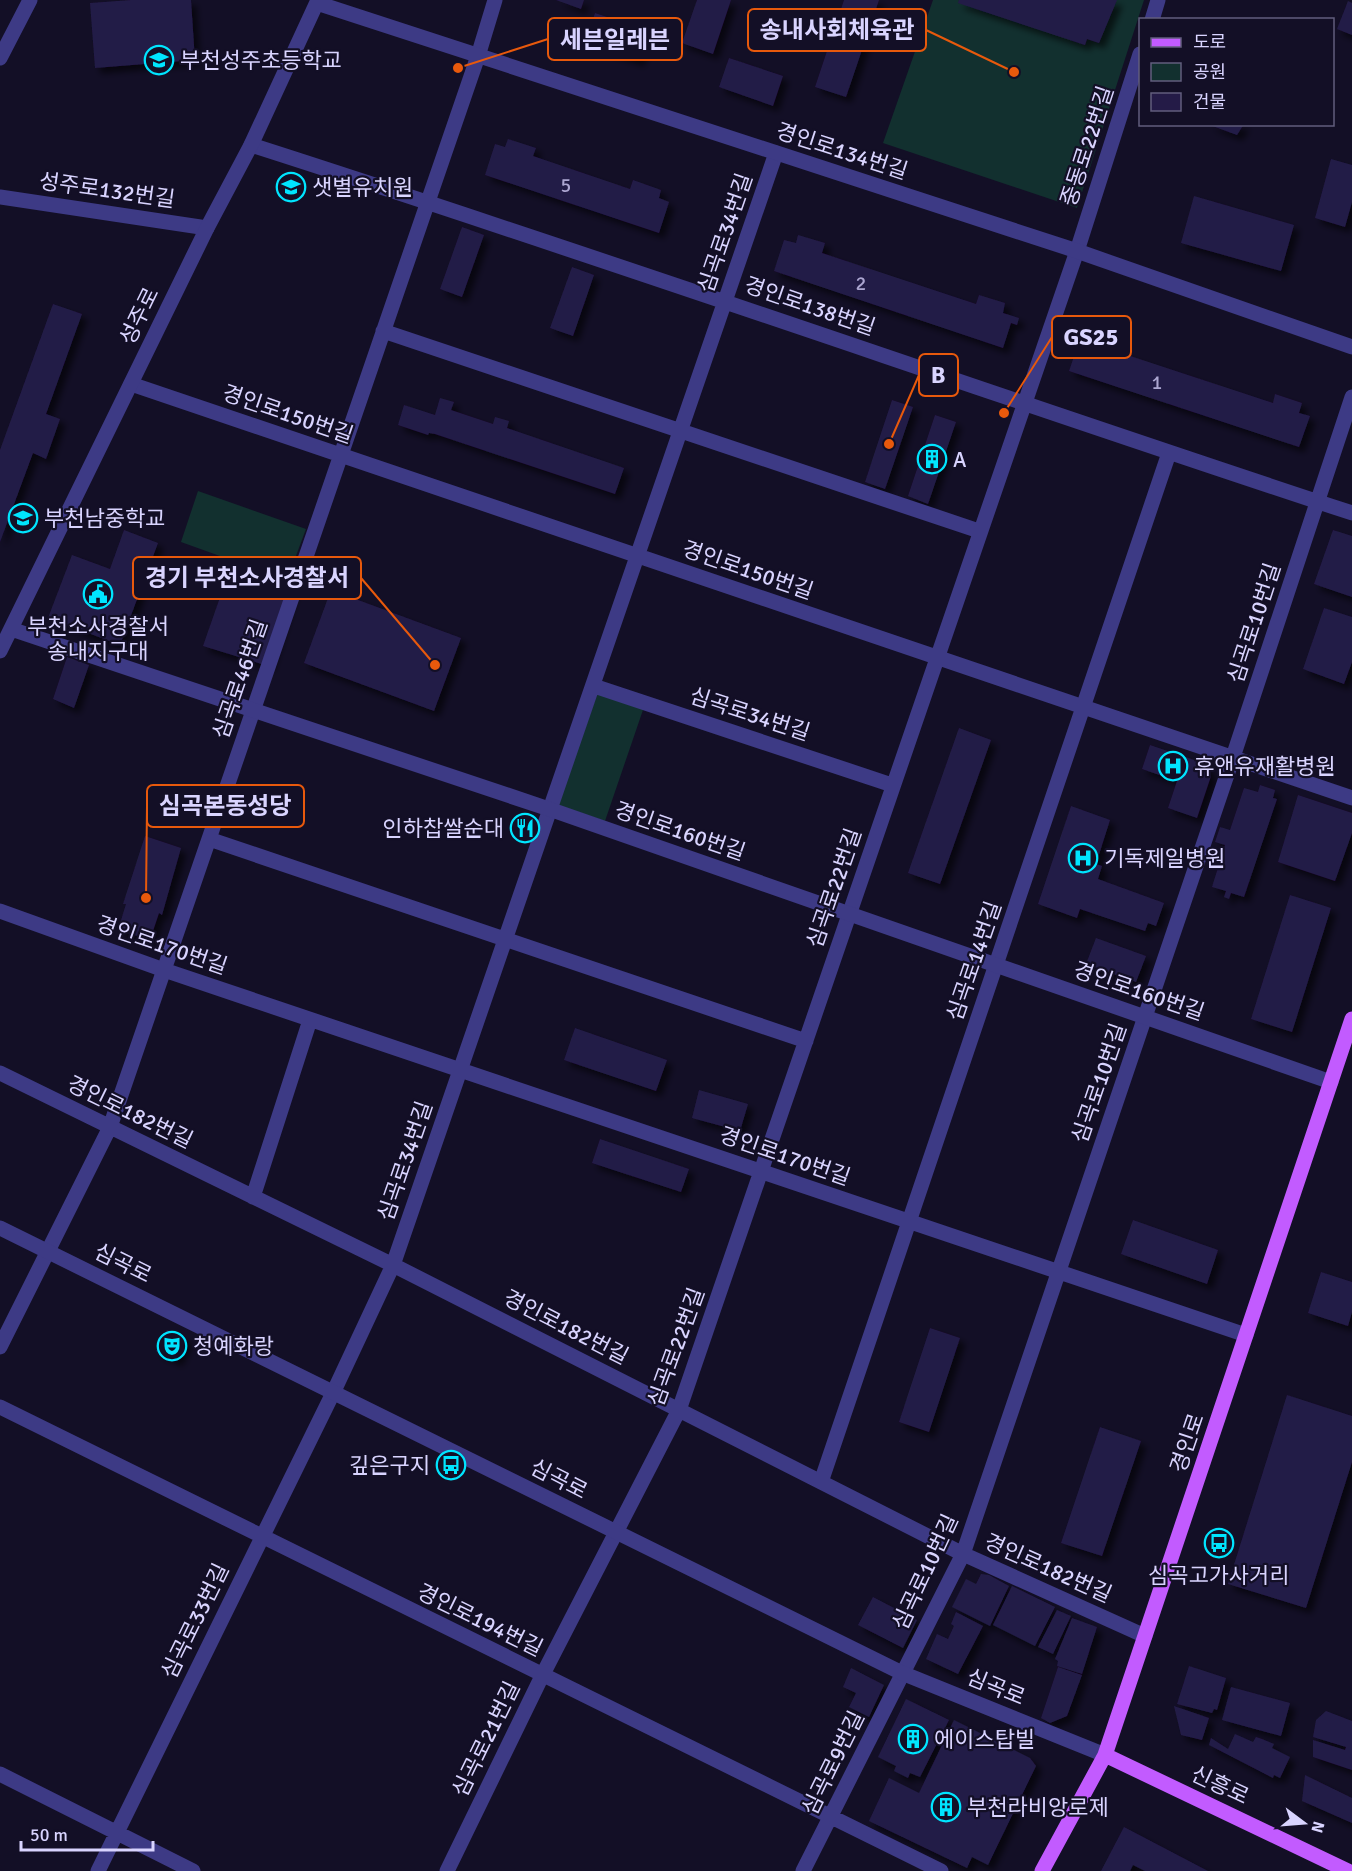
<svg xmlns="http://www.w3.org/2000/svg" width="1352" height="1871" viewBox="0 0 1352 1871" font-family="Signika,'Noto Sans KR',sans-serif">
	<style>
		.green { fill: #12302f }
		.building { fill: #241b47; filter: url(#shadow) }
		.lines { fill: none; stroke-linecap: round; stroke-linejoin: round }
		.minor { stroke: #3d3a85; stroke-width: 15 }
		.tertiary { stroke: #3d3a85; stroke-width: 15 }
		.primary { stroke: #c25bff; stroke-width: 15 }
		.labels { text-anchor: middle; dominant-baseline: central; stroke-width: 4.5; stroke-linejoin: round; paint-order: stroke }
		.number-label { font-size: 20px; fill: #aca6d1 }
		.poi-label { font-size: 22px; fill: #d9d4ff; stroke: #130f26; text-anchor: start }
		.street-label { font-size: 22px; fill: #d9d4ff; stroke: #130f26 }
		.leader { fill: none; stroke: #e8590c; stroke-width: 2 }
		.callout-dot { fill: #e8590c; stroke: #130f26; stroke-width: 2 }
		.callout { fill: #130f26; stroke: #e8590c; stroke-width: 2 }
		.callout-label { font-size: 24px; text-anchor: middle; font-weight: bold; fill: #d9d4ff }
	</style>
	<defs>
		<filter id="shadow"><feDropShadow dx="5.5" dy="5.5" stdDeviation="3" flood-color="#0009"/></filter>
	</defs>
	<rect width="100%" height="100%" fill="#130f26"/>
	<path class="green" d="M 933,0 L 1144,0 L 1077,208 L 883,143 Z
		M 198,491 L 306,529 L 287,580 L 181,542 Z
		M 598,692 L 644,707 L 605,821 L 558,805 Z"/>
	<path class="building" d="M 131,0 L 191,0 L 195,60 L 95,68 L 90,3 Z
		M 556,0 L 584,0 L 581,9 Z
		M 697,0 L 731,0 L 713,54 L 682,43 Z
		M 844,0 L 879,0 L 846,97 L 815,87 Z
		M 959,0 L 1117,0 L 1099,43 L 1087,39 L 1085,45 L 958,3 Z
		M 1348,1 L 1352,3 L 1352,35 L 1337,29 Z
		M 595,13 L 649,31 L 639,61 L 585,43 Z
		M 729,58 L 783,76 L 773,106 L 719,87 Z
		M 1207,124 L 1244,124 L 1237,135 Z
		M 508,139 L 536,148 L 533,156 L 630,189 L 633,180 L 661,190 L 659,198 L 669,202 L 659,233 L 485,175 L 495,144 L 505,147 Z
		M 1331,159 L 1352,165 L 1352,202 L 1345,227 L 1315,218 Z
		M 1194,196 L 1294,225 L 1281,271 L 1181,243 Z
		M 462,227 L 484,235 L 462,297 L 440,289 Z
		M 798,235 L 825,243 L 822,253 L 976,304 L 979,295 L 1005,303 L 1003,313 L 1019,318 L 1017,325 L 1011,323 L 1003,348 L 774,271 L 784,240 L 796,243 Z
		M 572,267 L 594,275 L 573,336 L 550,328 Z
		M 53,304 L 82,314 L 46,414 L 60,419 L 46,459 L 33,453 L 0,542 L 0,450 Z
		M 1095,334 L 1121,342 L 1118,352 L 1273,403 L 1275,394 L 1302,403 L 1299,413 L 1310,416 L 1299,447 L 1069,371 L 1080,339 L 1091,343 Z
		M 440,398 L 454,402 L 451,410 L 493,424 L 495,417 L 509,421 L 507,428 L 624,468 L 615,494 L 435,434 L 429,433 L 428,435 L 398,425 L 404,405 L 435,415 Z
		M 892,400 L 913,407 L 885,489 L 865,482 Z
		M 935,415 L 956,422 L 928,504 L 908,496 Z
		M 124,530 L 158,543 L 120,645 L 48,618 L 72,555 L 110,569 Z
		M 1333,530 L 1352,536 L 1352,597 L 1314,584 Z
		M 232,563 L 294,582 L 268,666 L 203,646 Z
		M 331,590 L 461,638 L 434,711 L 304,663 Z
		M 1324,608 L 1352,617 L 1352,662 L 1344,684 L 1303,669 Z
		M 67,657 L 89,665 L 74,708 L 53,699 Z
		M 959,728 L 991,740 L 940,884 L 908,873 Z
		M 1150,745 L 1206,764 L 1211,776 L 1197,818 L 1168,808 L 1177,781 L 1142,769 Z
		M 1260,785 L 1275,790 L 1273,798 L 1277,799 L 1244,897 L 1231,893 L 1229,899 L 1224,897 L 1226,891 L 1212,887 L 1225,845 L 1215,842 L 1220,827 L 1230,830 L 1244,788 L 1258,792 Z
		M 1298,795 L 1352,813 L 1352,833 L 1335,881 L 1278,862 Z
		M 1071,806 L 1110,820 L 1096,864 L 1102,866 L 1098,879 L 1164,903 L 1156,926 L 1148,923 L 1145,931 L 1080,909 L 1077,918 L 1038,904 Z
		M 145,836 L 181,848 L 162,915 L 159,913 L 150,940 L 118,930 L 126,904 L 123,904 Z
		M 1290,895 L 1331,908 L 1292,1032 L 1251,1019 Z
		M 1096,938 L 1146,956 L 1136,982 L 1086,964 Z
		M 575,1028 L 667,1060 L 656,1091 L 564,1060 Z
		M 699,1090 L 748,1104 L 740,1131 L 692,1118 Z
		M 600,1139 L 689,1169 L 681,1192 L 592,1163 Z
		M 1133,1220 L 1218,1250 L 1207,1284 L 1121,1254 Z
		M 1321,1272 L 1352,1282 L 1352,1312 L 1348,1326 L 1308,1313 Z
		M 930,1328 L 960,1338 L 929,1432 L 899,1422 Z
		M 167,1330 L 187,1340 L 177,1361 L 156,1351 Z
		M 1287,1395 L 1352,1416 L 1352,1462 L 1306,1608 L 1228,1584 Z
		M 1100,1427 L 1141,1441 L 1102,1556 L 1061,1543 Z
		M 981,1574 L 989,1575 L 1009,1586 L 990,1626 L 952,1607 L 966,1579 L 976,1584 Z
		M 1012,1586 L 1055,1607 L 1035,1646 L 993,1625 Z
		M 873,1597 L 917,1620 L 903,1648 L 858,1625 Z
		M 1057,1610 L 1071,1616 L 1053,1654 L 1038,1647 Z
		M 956,1612 L 983,1626 L 958,1674 L 926,1659 L 937,1634 L 948,1639 L 954,1626 L 951,1624 Z
		M 1072,1618 L 1097,1627 L 1082,1674 L 1057,1666 L 1058,1661 L 1055,1659 Z
		M 1189,1666 L 1226,1678 L 1217,1710 L 1214,1709 L 1212,1713 L 1177,1704 Z
		M 1058,1667 L 1082,1675 L 1067,1716 L 1050,1723 L 1041,1718 Z
		M 851,1668 L 884,1685 L 869,1717 L 849,1707 L 856,1693 L 843,1687 Z
		M 1231,1687 L 1290,1703 L 1281,1736 L 1222,1720 Z
		M 906,1699 L 949,1720 L 920,1777 L 910,1773 L 908,1778 L 894,1771 L 896,1766 L 878,1757 Z
		M 1174,1706 L 1209,1718 L 1202,1740 L 1181,1735 Z
		M 1326,1711 L 1352,1721 L 1352,1770 L 1313,1757 L 1313,1740 L 1345,1750 L 1346,1747 L 1313,1737 L 1316,1720 Z
		M 954,1720 L 1030,1758 L 1036,1766 L 988,1865 L 972,1857 L 967,1868 L 869,1821 L 889,1778 L 919,1793 Z
		M 1235,1734 L 1253,1742 L 1256,1737 L 1262,1739 L 1274,1744 L 1272,1748 L 1290,1757 L 1280,1778 L 1274,1775 L 1273,1778 L 1209,1745 L 1211,1738 L 1228,1749 Z
		M 1305,1775 L 1352,1798 L 1352,1823 L 1302,1801 Z
		M 1124,1827 L 1208,1871 L 1145,1871 L 1133,1865 L 1130,1871 L 1101,1871 Z"/>
	<g class="lines">
		<path class="minor" d="M 1152,20 L 1158,0
			M 0,58 L 30,0
			M 251,145 C 620,263 984,392 1352,513
			M 0,197 L 207,228
			M 383,331 L 979,531
			M 131,384 L 1352,798
			M 594,686 L 892,785
			M 209,839 L 806,1041
			M 0,911 L 164,970 L 1246,1335
			M 0,1073 L 393,1265 L 963,1554 L 1145,1636
			M 253,1197 L 310,1020
			M 0,1347 L 110,1127 L 478,56 L 495,0
			M 0,1407 L 941,1871
			M 821,1482 L 1169,453
			M 0,1774 L 193,1871
			M 98,1871 L 334,1391 L 393,1265 L 776,153
			M 447,1871 L 542,1676 L 679,1410 L 1077,251 L 1140,54
			M 803,1871 L 963,1554 L 1233,757 L 1352,397"/>
		<path class="tertiary" d="M 317,3 L 1077,251 L 1352,347
			M 11,629 L 552,810 L 1331,1082
			M 0,651 L 207,228 L 251,145 L 318,0
			M 0,1228 L 902,1673 L 1105,1755"/>
		<path class="primary" d="M 1105,1755 L 1348,1871
			M 1042,1871 L 1105,1755 L 1352,1019"/>
	</g>
	<defs>
		<g id="school-ring" transform="scale(1.5)"><circle r="9.5" fill="#130f26" stroke="#00e5ff" stroke-width="1.5"/><path d="M0-5L7-2L0 1L-7-2ZM-4 1L0 2.5L4 1V4Q0 6-4 4Z" fill="#00e5ff"/></g>
		<g id="building-ring" transform="scale(1.5)"><circle r="9.5" fill="#130f26" stroke="#00e5ff" stroke-width="1.5"/><path d="M-4-6H4V6H1V3H-1V6H-4ZM-2.5-4.3h1.7v1.8h-1.7ZM.8-4.3h1.7v1.8H.8ZM-2.5-1h1.7V.8h-1.7ZM.8-1h1.7V.8H.8Z" fill="#00e5ff"/></g>
		<g id="civic-ring" transform="scale(1.5)"><circle r="9.5" fill="#130f26" stroke="#00e5ff" stroke-width="1.5"/><path d="M-.6-6.5H3V-4.5H.6V-3L4-1V1h2V6H-6V1h2V-1L-.6-3ZM-1.2 2.5V6h2.4V2.5Z" fill="#00e5ff"/></g>
		<g id="hospital-ring" transform="scale(1.5)"><circle r="9.5" fill="#130f26" stroke="#00e5ff" stroke-width="1.5"/><path d="M-5-5h3v3.5h4V-5h3V5h-3V1.5h-4V5h-3Z" fill="#00e5ff"/></g>
		<g id="restaurant-ring" transform="scale(1.5)"><circle r="9.5" fill="#130f26" stroke="#00e5ff" stroke-width="1.5"/><path d="M-5-6h1v4h1v-4h1v4h1v-4h1v5L-1.5 .5V6h-2V.5L-5-1ZM5-6V6H3V1.5H1.5Q1.5-4 5-6Z" fill="#00e5ff"/></g>
		<g id="theatre-ring" transform="scale(1.5)"><circle r="9.5" fill="#130f26" stroke="#00e5ff" stroke-width="1.5"/><path d="M-5-5.5Q0-4 5-5.5V0Q5 5 0 6Q-5 5-5 0ZM-3.3-2.5H-1v1.5H-3.3ZM1-2.5H3.3v1.5H1ZM-2.8 1Q0 5.5 2.8 1Z" fill="#00e5ff"/></g>
		<g id="bus-ring" transform="scale(1.5)"><circle r="9.5" fill="#130f26" stroke="#00e5ff" stroke-width="1.5"/><path d="M-5-6H5V4H4V6H2V4H-2V6H-4V4H-5ZM-3.5-4V0h7V-4ZM-3.5 1.2v1.5H-2V1.2ZM2 1.2v1.5H3.5V1.2Z" fill="#00e5ff"/></g>
	</defs>
	<g fill-rule="evenodd">
		<use href="#school-ring" x="159" y="60"/>
		<use href="#school-ring" x="291" y="187"/>
		<use href="#building-ring" x="932" y="459"/>
		<use href="#school-ring" x="23" y="518"/>
		<use href="#civic-ring" x="98" y="594"/>
		<use href="#hospital-ring" x="1173" y="766"/>
		<use href="#restaurant-ring" x="525" y="828"/>
		<use href="#hospital-ring" x="1083" y="858"/>
		<use href="#theatre-ring" x="172" y="1346"/>
		<use href="#bus-ring" x="451" y="1465"/>
		<use href="#bus-ring" x="1219" y="1543"/>
		<use href="#building-ring" x="913" y="1739"/>
		<use href="#building-ring" x="946" y="1807"/>
	</g>
	<g class="labels">
		<g class="number-label">
			<text x="566" y="185">5</text>
			<text x="861" y="283">2</text>
			<text x="1157" y="382">1</text>
		</g>
		<g class="poi-label">
			<text x="180" y="60">부천성주초등학교</text>
			<text x="312" y="187">샛별유치원</text>
			<text x="953" y="459">A</text>
			<text x="44" y="518">부천남중학교</text>
			<text x="98" y="626" text-anchor="middle">부천소사경찰서<tspan x="98" dy="25">송내지구대</tspan></text>
			<text x="1194" y="766">휴앤유재활병원</text>
			<text x="504" y="828" text-anchor="end">인하찹쌀순대</text>
			<text x="1104" y="858">기독제일병원</text>
			<text x="193" y="1346">청예화랑</text>
			<text x="430" y="1465" text-anchor="end">깊은구지</text>
			<text x="1219" y="1575" text-anchor="middle">심곡고가사거리</text>
			<text x="934" y="1739">에이스탑빌</text>
			<text x="967" y="1807">부천라비앙로제</text>
		</g>
		<g class="street-label">
			<text transform="translate(1087 146) rotate(-72)">중동로22번길</text>
			<text transform="translate(842 151) rotate(18)">경인로134번길</text>
			<text transform="translate(107 190) rotate(8)">성주로132번길</text>
			<text transform="translate(725 233) rotate(-71)">심곡로34번길</text>
			<text transform="translate(810 306) rotate(19)">경인로138번길</text>
			<text transform="translate(139 316) rotate(-64)">성주로</text>
			<text transform="translate(288 414) rotate(19)">경인로150번길</text>
			<text transform="translate(748 570) rotate(19)">경인로150번길</text>
			<text transform="translate(1254 623) rotate(-72)">심곡로10번길</text>
			<text transform="translate(240 679) rotate(-71)">심곡로46번길</text>
			<text transform="translate(750 714) rotate(18)">심곡로34번길</text>
			<text transform="translate(680 831) rotate(19)">경인로160번길</text>
			<text transform="translate(834 888) rotate(-71)">심곡로22번길</text>
			<text transform="translate(162 945) rotate(19)">경인로170번길</text>
			<text transform="translate(974 961) rotate(-71)">심곡로14번길</text>
			<text transform="translate(1139 991) rotate(19)">경인로160번길</text>
			<text transform="translate(1099 1083) rotate(-71)">심곡로10번길</text>
			<text transform="translate(130 1112) rotate(26)">경인로182번길</text>
			<text transform="translate(785 1156) rotate(19)">경인로170번길</text>
			<text transform="translate(405 1161) rotate(-71)">심곡로34번길</text>
			<text transform="translate(123 1263) rotate(26)">심곡로</text>
			<text transform="translate(566 1327) rotate(27)">경인로182번길</text>
			<text transform="translate(676 1347) rotate(-70)">심곡로22번길</text>
			<text transform="translate(1187 1443) rotate(-71)">경인로</text>
			<text transform="translate(559 1479) rotate(27)">심곡로</text>
			<text transform="translate(1048 1568) rotate(24)">경인로182번길</text>
			<text transform="translate(925 1572) rotate(-65)">심곡로10번길</text>
			<text transform="translate(480 1620) rotate(26)">경인로194번길</text>
			<text transform="translate(195 1621) rotate(-64)">심곡로33번길</text>
			<text transform="translate(996 1687) rotate(22)">심곡로</text>
			<text transform="translate(486 1739) rotate(-64)">심곡로21번길</text>
			<text transform="translate(833 1763) rotate(-64)">심곡로9번길</text>
			<text transform="translate(1220 1785) rotate(25)">신흥로</text>
		</g>
	</g>
	<path class="leader" d="M1014 72L926 30M458 68L548 39M1004 413L1052 337M889 444L919 375M435 665L361 578M146 898L147 806"/>
	<g class="callout-dot">
		<circle cx="1014" cy="72" r="6"/>
		<circle cx="458" cy="68" r="6"/>
		<circle cx="1004" cy="413" r="6"/>
		<circle cx="889" cy="444" r="6"/>
		<circle cx="435" cy="665" r="6"/>
		<circle cx="146" cy="898" r="6"/>
	</g>
	<g class="callout">
		<rect x="748" y="9" width="178" height="42" rx="6"/>
		<rect x="548" y="18" width="134" height="42" rx="6"/>
		<rect x="1052" y="316" width="79" height="42" rx="6"/>
		<rect x="919" y="354" width="39" height="42" rx="6"/>
		<rect x="133" y="557" width="228" height="42" rx="6"/>
		<rect x="147" y="785" width="157" height="42" rx="6"/>
	</g>
	<g class="callout-label">
		<text x="837" y="38">송내사회체육관</text>
		<text x="615" y="48">세븐일레븐</text>
		<text x="1091" y="345">GS25</text>
		<text x="938" y="383">B</text>
		<text x="247" y="586">경기 부천소사경찰서</text>
		<text x="225" y="814">심곡본동성당</text>
	</g>
	<rect x="1139" y="18" width="195" height="108" fill="#130f26" stroke="#625e7d" stroke-width="1.5"/>
	<rect x="1151" y="38" width="30" height="9" fill="#c25bff" stroke="#625e7d" stroke-width="1.5"/>
	<text x="1193" y="48" font-size="18" fill="#d9d4ff">도로</text>
	<rect x="1151" y="63" width="30" height="18" fill="#12302f" stroke="#625e7d" stroke-width="1.5"/>
	<text x="1193" y="78" font-size="18" fill="#d9d4ff">공원</text>
	<rect x="1151" y="93" width="30" height="18" fill="#241b47" stroke="#625e7d" stroke-width="1.5"/>
	<text x="1193" y="108" font-size="18" fill="#d9d4ff">건물</text>
	<g transform="translate(1304 1823) rotate(106)" stroke="#130f26" stroke-width="4.5" paint-order="stroke">
	<path d="M0-4.5L10 22L0 15L-10 22Z" fill="#d9d4ff"/>
	<text y="-9" font-size="16" font-weight="bold" text-anchor="middle" fill="#d9d4ff">N</text>
	</g>
	<path d="M21 1841v9h132v-9" fill="none" stroke="#d9d4ff" stroke-width="3"/>
	<text x="30" y="1841" font-size="18" fill="#d9d4ff" stroke="#130f26" stroke-width="4.5" paint-order="stroke">50 m</text>
</svg>
